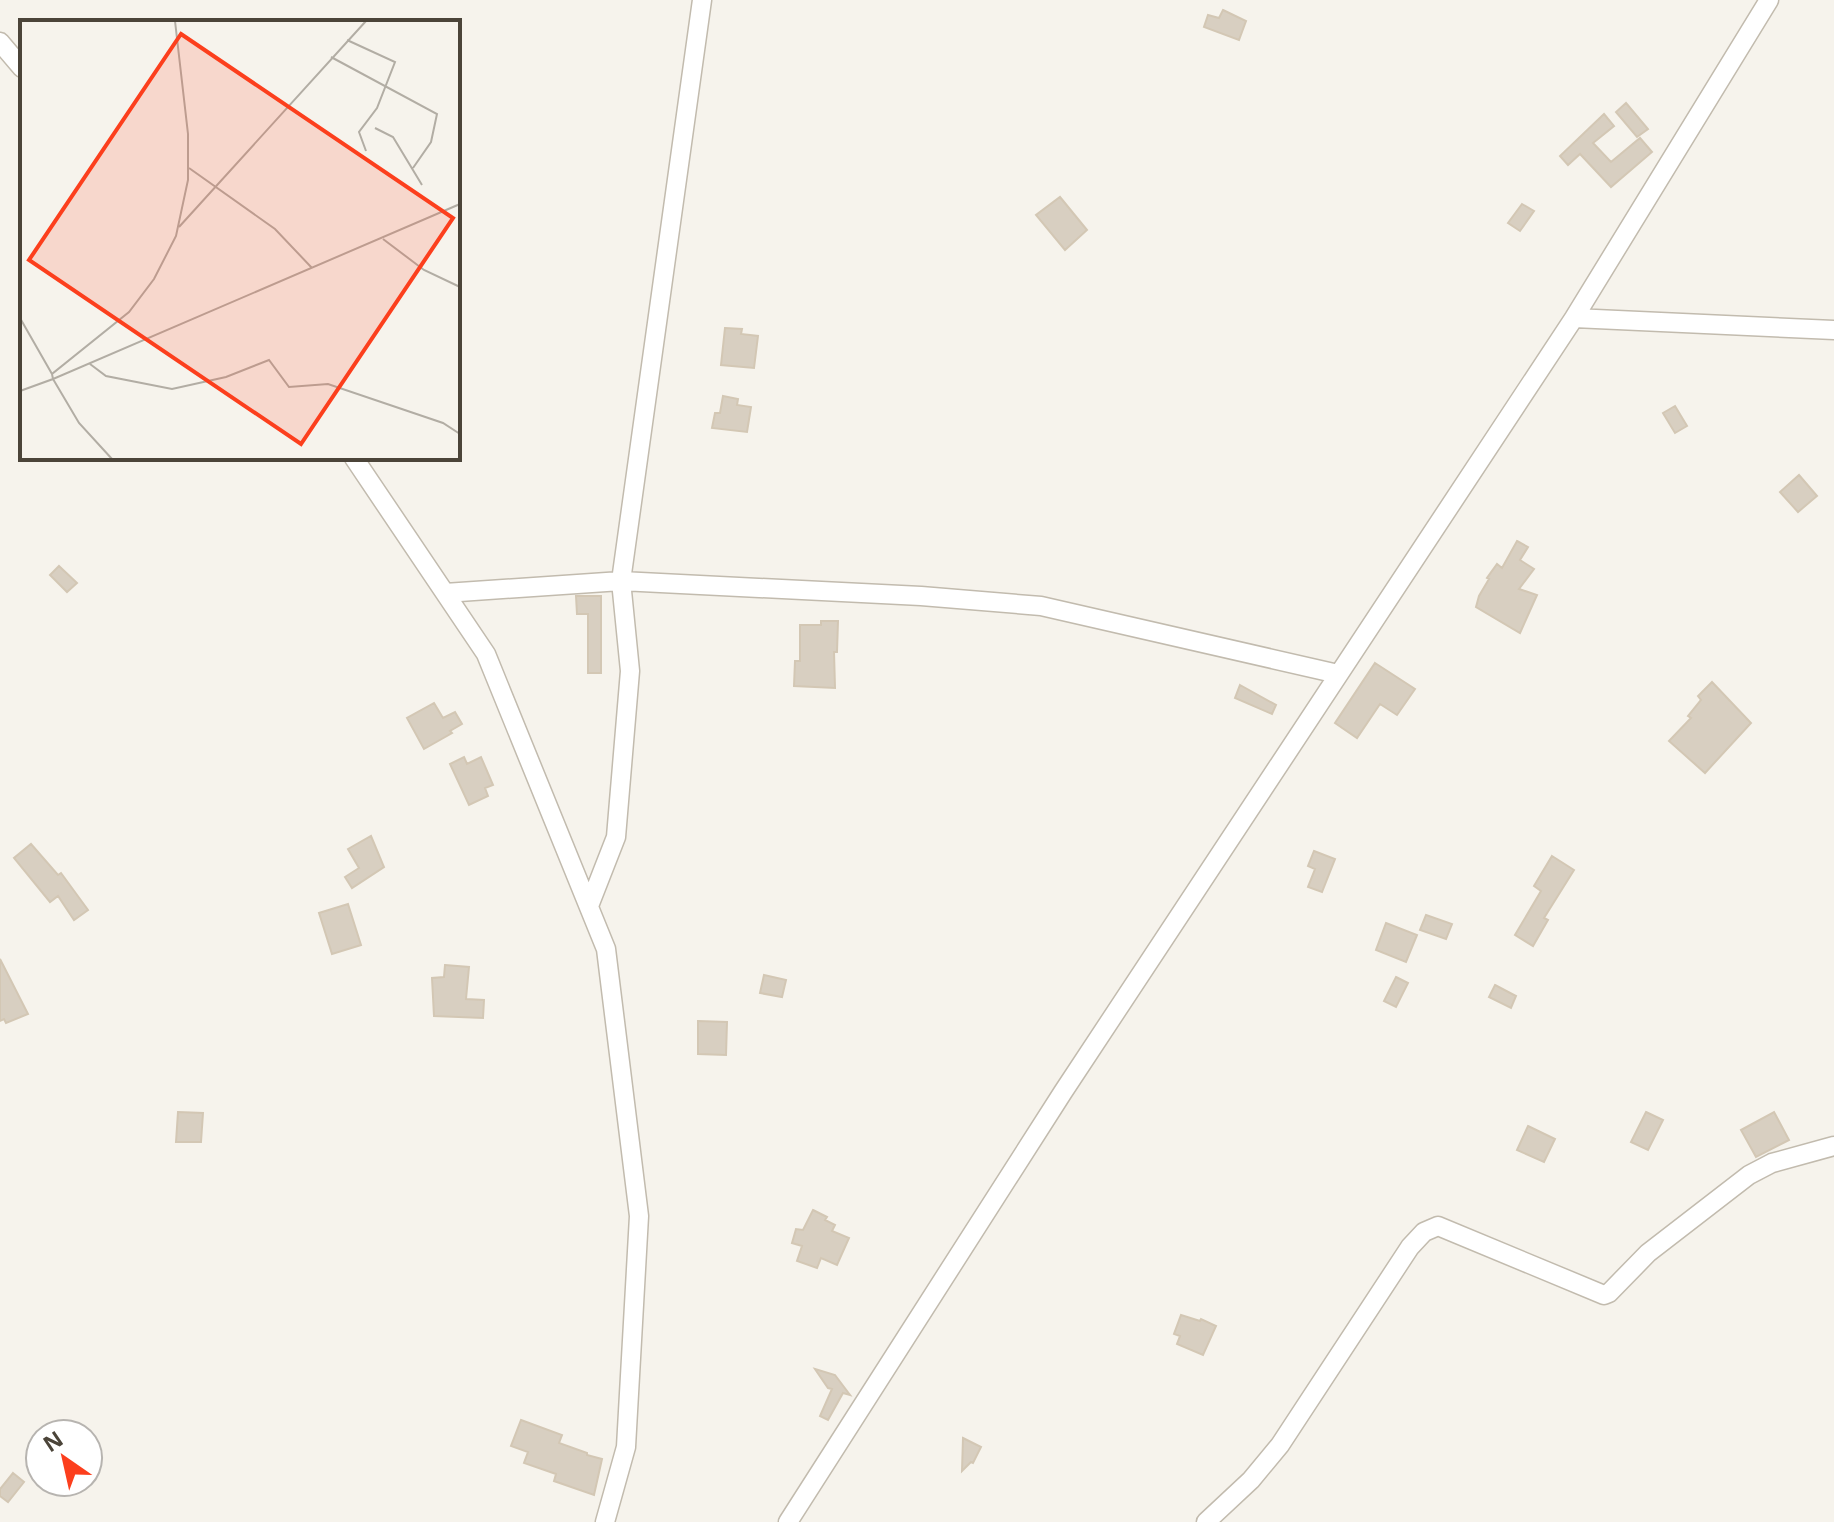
<svg xmlns="http://www.w3.org/2000/svg" width="1834" height="1522" viewBox="0 0 1834 1522" font-family="'Noto Sans',sans-serif">
	<style>
		.building { fill: #d8cfc1; stroke: #d3c7b4; stroke-width: 2 }
		.lines { fill: none; stroke-linecap: round; stroke-linejoin: round }
		.street-casing { stroke: #c2bbae; stroke-width: 21 }
		.street { stroke: #fff; stroke-width: 18 }
		.inset-road { fill: none; stroke: #b2ada4; stroke-width: 2 }
		.view { fill: #fc3f1d; fill-opacity: 0.15; stroke: #fc3f1d; stroke-width: 4 }
		.inset-edge { fill: none; stroke: #4b4439; stroke-width: 4 }
	</style>
	<rect width="100%" height="100%" fill="#f6f3ec"/>
	<path class="building" d="M 1223,10 L 1246,21 L 1239,40 L 1204,27 L 1208,15 L 1219,18 Z
		M 1626,103 L 1648,129 L 1637,137 L 1616,112 Z
		M 1604,114 L 1614,126 L 1593,143 L 1611,162 L 1640,138 L 1652,152 L 1611,187 L 1580,154 L 1568,165 L 1560,156 Z
		M 1060,197 L 1087,230 L 1065,250 L 1036,215 Z
		M 1522,204 L 1534,211 L 1520,231 L 1508,223 Z
		M 725,328 L 742,329 L 741,334 L 758,336 L 754,368 L 721,365 Z
		M 723,396 L 738,399 L 737,405 L 751,407 L 747,432 L 712,428 L 715,413 L 720,413 Z
		M 1675,406 L 1687,426 L 1675,433 L 1663,413 Z
		M 1799,475 L 1817,496 L 1798,512 L 1780,492 Z
		M 1517,541 L 1528,547 L 1520,560 L 1534,569 L 1519,589 L 1537,595 L 1520,633 L 1476,607 L 1479,596 L 1489,579 L 1487,578 L 1497,564 L 1502,568 Z
		M 59,566 L 77,583 L 67,592 L 50,575 Z
		M 576,596 L 601,596 L 601,673 L 588,673 L 588,614 L 577,614 Z
		M 821,621 L 838,621 L 837,652 L 834,652 L 835,688 L 794,686 L 795,661 L 800,661 L 800,625 L 821,625 Z
		M 1375,663 L 1415,689 L 1397,715 L 1380,704 L 1357,738 L 1335,723 Z
		M 1712,682 L 1751,723 L 1705,773 L 1669,741 L 1691,718 L 1688,716 L 1701,700 L 1698,696 Z
		M 1240,685 L 1276,705 L 1272,714 L 1235,698 Z
		M 434,703 L 443,718 L 455,712 L 462,724 L 450,731 L 452,733 L 424,749 L 407,718 Z
		M 464,757 L 467,764 L 481,757 L 493,785 L 485,788 L 488,796 L 469,805 L 450,764 Z
		M 371,836 L 384,867 L 352,888 L 345,877 L 359,868 L 348,849 Z
		M 31,844 L 58,875 L 61,873 L 88,910 L 74,920 L 58,896 L 50,902 L 14,858 Z
		M 1314,851 L 1335,859 L 1322,892 L 1308,887 L 1315,869 L 1308,866 Z
		M 1552,856 L 1574,870 L 1544,918 L 1548,920 L 1533,946 L 1515,935 L 1541,891 L 1534,886 Z
		M 348,904 L 361,945 L 332,954 L 319,913 Z
		M 1426,915 L 1452,924 L 1446,939 L 1420,930 Z
		M 1386,923 L 1417,935 L 1406,962 L 1376,950 Z
		M 0,959 L 28,1014 L 6,1023 L 4,1019 L 0,1021 Z
		M 445,965 L 469,967 L 466,999 L 484,1000 L 483,1018 L 434,1016 L 432,978 L 444,977 Z
		M 764,975 L 786,980 L 782,997 L 760,993 Z
		M 1396,977 L 1408,983 L 1396,1007 L 1384,1001 Z
		M 1495,985 L 1516,996 L 1511,1008 L 1489,997 Z
		M 698,1021 L 727,1022 L 726,1055 L 698,1054 Z
		M 178,1112 L 203,1113 L 201,1142 L 176,1142 Z
		M 1646,1112 L 1663,1120 L 1648,1150 L 1631,1142 Z
		M 1774,1112 L 1789,1140 L 1756,1157 L 1741,1130 Z
		M 1528,1126 L 1555,1139 L 1544,1162 L 1517,1150 Z
		M 813,1210 L 827,1217 L 825,1220 L 835,1225 L 832,1231 L 849,1238 L 837,1265 L 821,1258 L 817,1268 L 797,1261 L 802,1246 L 792,1243 L 796,1229 L 803,1230 Z
		M 1181,1315 L 1200,1321 L 1201,1319 L 1216,1326 L 1203,1355 L 1177,1344 L 1180,1336 L 1174,1334 Z
		M 815,1369 L 835,1375 L 850,1395 L 843,1393 L 828,1420 L 820,1416 L 832,1389 L 828,1388 Z
		M 521,1420 L 562,1435 L 559,1443 L 587,1453 L 587,1455 L 602,1459 L 594,1495 L 554,1481 L 556,1474 L 524,1463 L 528,1452 L 511,1446 Z
		M 963,1438 L 981,1447 L 973,1463 L 971,1462 L 962,1471 Z
		M 13,1473 L 24,1482 L 8,1502 L 0,1496 L 0,1489 Z"/>
	<g class="lines">
		<g class="street-casing">
			<path id="street" d="M 0,42 L 22,68
				M 1574,318 L 1834,330
				M 354,458 L 486,654 L 606,949 L 639,1216 L 626,1447 L 605,1522
				M 445,593 L 621,581 L 921,596 L 1041,606 L 1338,674
				M 589,906 L 616,837 L 630,671 L 621,581 L 702,0
				M 788,1522 L 1063,1092 L 1574,318 L 1769,0
				M 1206,1522 L 1251,1480 L 1280,1445 L 1410,1247 L 1424,1232 L 1438,1226 L 1604,1295 L 1609,1293 L 1648,1253 L 1749,1175 L 1772,1163 L 1834,1146"/>
		</g>
		<use href="#street" class="street"/>
	</g>
	<g transform="translate(20 20)">
		<rect width="440" height="440" fill="#f6f3ec"/>
		<path class="inset-road" d="M 327,20 L 375,42 L 357,88 L 339,112 L 346,131M 311,37 L 417,94 L 411,122 L 393,148M 355,108 L 373,117 L 402,165M 169,148 L 255,209 L 292,248M 159,207 L 346,1M 363,219 L 404,250 L 440,267M 0,298 L 32,354M 70,344 L 86,356 L 152,369 L 206,357 L 249,340 L 269,367 L 308,364 L 423,403 L 440,414M 0,371 L 33,359 L 32,354 L 109,292 L 134,259 L 156,216 L 168,160 L 168,114 L 155,1M 92,439 L 59,403 L 33,359 L 440,184"/>
		<path class="view" d="M 161,14 L 433,198 L 281,424 L 9,240 Z"/>
		<rect width="440" height="440" class="inset-edge"/>
	</g>
	<g transform="translate(64 1458) rotate(326)"><circle r="38" fill="#ffffff" stroke="#b7b4b0" stroke-width="2"/>
	<path d="M0-6L14 30L0 20L-14 30Z" fill="#fc3f1d"/>
	<text y="-12" font-size="22" font-weight="bold" text-anchor="middle" fill="#4b4439">N</text>
	</g>
</svg>
